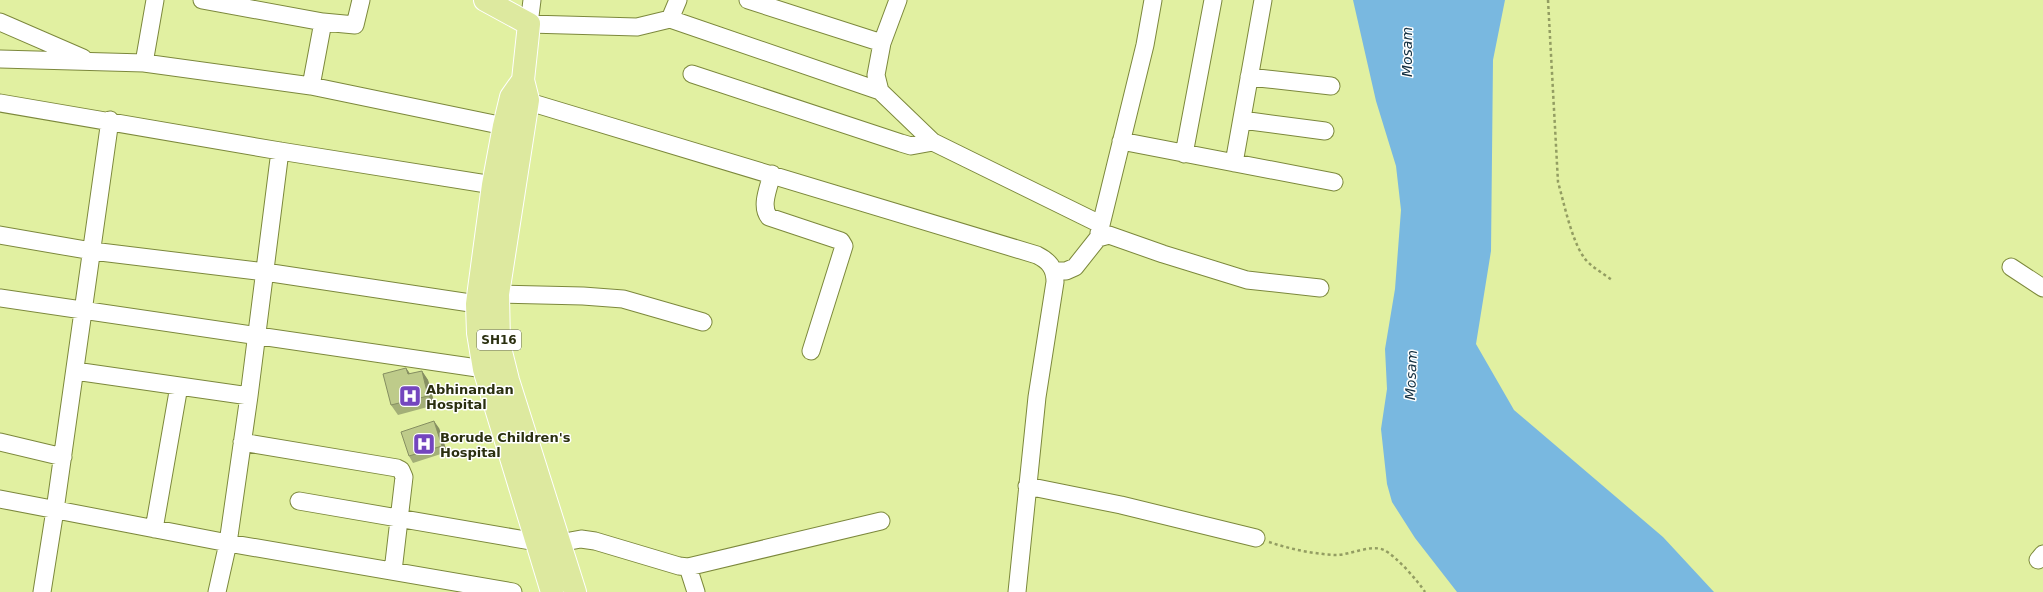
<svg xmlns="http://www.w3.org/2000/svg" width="2043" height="592" viewBox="0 0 2043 592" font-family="'DejaVu Sans',sans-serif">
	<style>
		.water { fill: #79b8e0 }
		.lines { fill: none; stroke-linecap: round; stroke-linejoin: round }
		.minor-casing { stroke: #7c883c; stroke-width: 19 }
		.major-casing { stroke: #fff; stroke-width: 24 }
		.path { stroke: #939d62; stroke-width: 2.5; stroke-dasharray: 3 3; stroke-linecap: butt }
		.minor { stroke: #fff; stroke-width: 17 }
		.major { stroke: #dde99f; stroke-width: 22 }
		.wall { fill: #a3af77 }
		.shaded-wall { fill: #858e61 }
		.building { fill: #becb8a; stroke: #858e61 }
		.labels { text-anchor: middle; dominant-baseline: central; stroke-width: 3; stroke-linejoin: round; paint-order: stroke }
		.shield { fill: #fff; stroke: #6a6d57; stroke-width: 1 }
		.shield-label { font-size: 12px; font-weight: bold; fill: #2a2f0f }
		.poi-label { font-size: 13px; font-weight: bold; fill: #2a2f0f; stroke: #fff; text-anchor: start }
		.water-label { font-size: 14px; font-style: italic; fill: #122f40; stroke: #fff }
	</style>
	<rect width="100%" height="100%" fill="#e1f0a1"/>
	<path class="water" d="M 1353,0 L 1505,0 L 1493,60 L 1491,251 L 1476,344 L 1514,410 L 1663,537 L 1714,592 L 1457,592 L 1415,538 L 1392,502 L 1387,484 L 1381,429 L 1387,389 L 1385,349 L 1395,289 L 1401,210 L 1396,166 L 1376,101 Z"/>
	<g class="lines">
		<g class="minor-casing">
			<path id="minor" d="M 202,0 L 323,22
				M 532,0 L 529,24 L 637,27 L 670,19 L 880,91
				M 748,0 L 882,43
				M 898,0 L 882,43 L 876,75 L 880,91 L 933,142 L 1100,224
				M 670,19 L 678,0
				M 0,22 L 83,58
				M 0,59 L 144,63 L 311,86 L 504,126
				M 144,63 L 155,0
				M 692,74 L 901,143 L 911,146 L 933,142
				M 1249,77 L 1331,86
				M 311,86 L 323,22 L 355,25 L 361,0
				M 516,98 L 1037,255 C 1049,261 1055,268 1055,282 L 1037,397 L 1017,592
				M 0,103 L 280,151 L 493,185
				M 1242,120 L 1325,131
				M 1121,141 L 1334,182
				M 1184,154 L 1213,0
				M 1234,163 L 1263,0
				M 772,174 C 769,187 760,206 769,217 L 841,241 L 844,246 L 811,351
				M 1099,233 L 1145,45 L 1153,0
				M 0,235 L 92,251 L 265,272 L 477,304
				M 2011,267 L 2043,288
				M 1055,271 L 1066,271 L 1075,267 L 1098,238 L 1109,235 L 1163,254 L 1247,280 L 1320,288
				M 498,294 L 583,296 L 623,299 L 703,322
				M 0,298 L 484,369 L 495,369
				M 75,371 L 249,396
				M 0,442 L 63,457
				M 242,442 L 397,468 L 401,470 L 404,477 L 393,571
				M 1027,486 L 1121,505 L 1256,538
				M 0,499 L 228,543 L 513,592
				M 299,501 L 537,542
				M 154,529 L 179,386
				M 559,543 L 581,539 L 595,541 L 679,566 L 688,567 L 881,521
				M 2038,560 L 2043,554
				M 688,567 L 696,592
				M 42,592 L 55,510 L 110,120
				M 217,592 L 228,543 L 249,396 L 280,151"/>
		</g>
		<g class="major-casing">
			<path id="major" d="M 485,0 L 529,24 L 523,80 L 528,100 L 498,294 L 499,344 L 508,380 L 575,592
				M 523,80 L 511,97 L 504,126 L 493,185 L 477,304 L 478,333 L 484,369 L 552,592"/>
		</g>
		<path class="path" d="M 1548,0 L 1558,182 C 1564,203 1571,238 1583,256 C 1589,266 1603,273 1612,280
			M 1269,542 C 1290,549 1313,554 1336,555 C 1350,555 1371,544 1384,550 C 1396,556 1418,581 1425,592"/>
		<use href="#minor" class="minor"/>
		<use href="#major" class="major"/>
	</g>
	<path class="wall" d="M 406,368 L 410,374 L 422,371 L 428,380 L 435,405 L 398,415 L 391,405 Z
		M 439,428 L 447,452 L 413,463 L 409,456 Z"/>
	<path class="shaded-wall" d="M 406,368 L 413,378 L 408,374 Z
		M 422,371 L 428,380 L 435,405 L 428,396 Z
		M 434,421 L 439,428 L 447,452 L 442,446 Z"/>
	<path class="building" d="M 406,368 L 408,374 L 422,371 L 428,396 L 391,405 L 383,374 Z
		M 434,421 L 442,446 L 409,456 L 401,432 Z"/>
	<defs>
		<g id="hospital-square" transform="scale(1.15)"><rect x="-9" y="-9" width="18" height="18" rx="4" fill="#7446be" stroke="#fff"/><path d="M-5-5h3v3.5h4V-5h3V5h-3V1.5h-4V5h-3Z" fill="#fff"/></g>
	</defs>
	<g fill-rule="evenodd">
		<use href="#hospital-square" x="410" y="396"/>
		<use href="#hospital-square" x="424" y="444"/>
	</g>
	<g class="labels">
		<rect class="shield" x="477" y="330" width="44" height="20" rx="3"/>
		<g class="shield-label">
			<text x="499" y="340">SH16</text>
		</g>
		<g class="poi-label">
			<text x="426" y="389">Abhinandan<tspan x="426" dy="15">Hospital</tspan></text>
			<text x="440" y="437">Borude Children's<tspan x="440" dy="15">Hospital</tspan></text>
		</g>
		<g class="water-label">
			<text transform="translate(1407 52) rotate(-90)">Mosam</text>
			<text transform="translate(1411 375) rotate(-88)">Mosam</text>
		</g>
	</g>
</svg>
